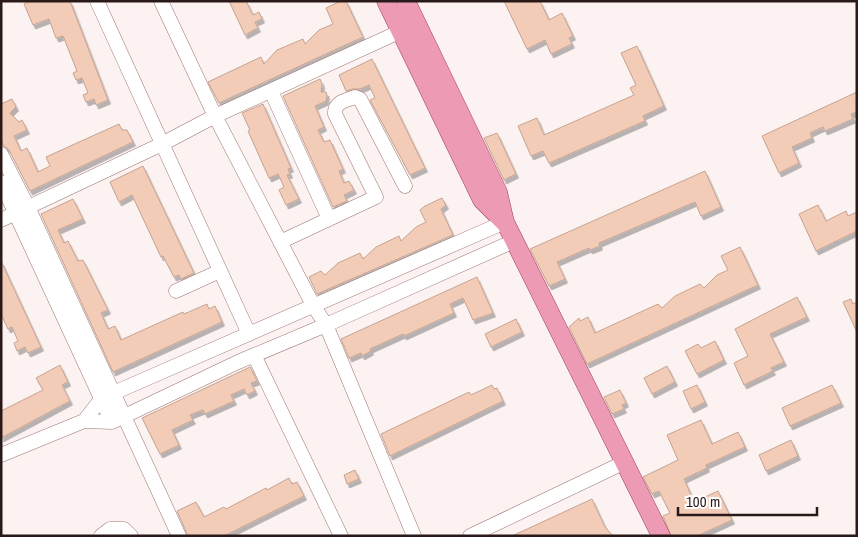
<svg xmlns="http://www.w3.org/2000/svg" width="858" height="537" viewBox="0 0 858 537" font-family="'Archivo Narrow',sans-serif">
	<style>
		.building { fill: #f3ccb8; stroke: #c6a391; filter: url(#shadow) }
		.lines { fill: none; stroke-linecap: round; stroke-linejoin: round }
		.minor-casing { stroke: #9c7671; stroke-width: 15 }
		.major-casing { stroke: #a1415f; stroke-width: 19 }
		.minor { stroke: #fff; stroke-width: 14 }
		.major { stroke: #ed9ab5; stroke-width: 18 }
	</style>
	<defs>
		<filter id="shadow"><feDropShadow dx="2.5" dy="4" stdDeviation="0" flood-color="#0004"/></filter>
	</defs>
	<rect width="100%" height="100%" fill="#fbf2f1"/>
	<path class="building" d="M 30,1 L 70,1 L 108,100 L 96,105 L 94,99 L 86,102 L 83,95 L 88,93 L 82,78 L 76,80 L 73,73 L 77,71 L 63,36 L 56,38 L 49,19 L 33,25 L 24,4 Z
		M 229,1 L 246,1 L 253,15 L 259,12 L 262,19 L 255,22 L 258,28 L 245,35 Z
		M 341,1 L 346,1 L 363,37 L 219,103 L 208,82 L 261,57 L 264,64 L 277,50 L 303,39 L 305,44 L 319,30 L 333,24 L 326,8 Z
		M 504,1 L 540,1 L 549,20 L 562,13 L 573,36 L 569,38 L 572,44 L 551,54 L 545,40 L 527,49 Z
		M 637,46 L 664,106 L 643,116 L 645,121 L 549,163 L 543,151 L 531,156 L 518,126 L 537,118 L 544,135 L 634,95 L 630,88 L 636,85 L 621,53 Z
		M 372,59 L 425,168 L 410,175 L 370,100 L 375,98 L 369,85 L 360,89 L 353,89 L 346,91 L 339,75 Z
		M 320,79 L 322,84 L 321,92 L 326,92 L 327,95 L 326,101 L 315,106 L 324,127 L 318,130 L 324,142 L 330,140 L 343,169 L 339,171 L 344,183 L 349,181 L 354,190 L 344,195 L 347,201 L 333,207 L 283,96 Z
		M 857,92 L 857,112 L 851,114 L 853,119 L 825,131 L 823,127 L 810,133 L 812,138 L 792,147 L 799,163 L 779,173 L 762,136 Z
		M 12,99 L 16,107 L 10,113 L 19,122 L 22,120 L 27,130 L 14,136 L 21,151 L 27,148 L 38,172 L 50,166 L 46,157 L 119,124 L 122,130 L 127,130 L 133,142 L 30,191 L 9,150 L 4,146 L 1,141 L 1,104 Z
		M 263,104 L 291,168 L 288,169 L 290,174 L 287,175 L 299,199 L 286,205 L 279,190 L 284,187 L 278,174 L 269,178 L 248,131 L 250,130 L 242,113 Z
		M 497,133 L 516,174 L 504,180 L 484,138 Z
		M 143,166 L 194,273 L 181,279 L 179,275 L 174,277 L 163,256 L 161,257 L 132,195 L 119,202 L 110,182 Z
		M 705,171 L 721,207 L 701,216 L 695,202 L 599,243 L 600,246 L 590,250 L 589,248 L 557,262 L 565,279 L 549,286 L 530,249 Z
		M 442,198 L 446,205 L 441,209 L 453,235 L 317,294 L 309,277 L 321,271 L 325,275 L 338,263 L 360,253 L 363,259 L 376,247 L 399,236 L 401,241 L 416,227 L 426,222 L 420,210 L 425,206 Z
		M 73,199 L 83,219 L 58,230 L 64,243 L 68,241 L 78,261 L 83,260 L 108,310 L 101,313 L 108,329 L 115,326 L 121,340 L 183,312 L 184,314 L 207,304 L 209,309 L 215,306 L 222,322 L 113,372 L 41,214 Z
		M 818,205 L 826,221 L 846,211 L 848,216 L 857,212 L 857,231 L 816,251 L 799,214 Z
		M 740,247 L 758,285 L 587,364 L 569,327 L 579,318 L 580,321 L 588,317 L 595,333 L 658,304 L 662,308 L 675,296 L 700,284 L 704,288 L 717,275 L 728,270 L 721,256 Z
		M 1,261 L 41,347 L 28,353 L 25,347 L 17,351 L 14,343 L 18,341 L 12,327 L 8,329 L 1,314 Z
		M 477,277 L 493,313 L 473,320 L 463,298 L 450,304 L 454,313 L 404,336 L 403,334 L 370,349 L 371,351 L 362,356 L 361,353 L 349,358 L 341,339 Z
		M 797,297 L 807,317 L 770,334 L 784,362 L 771,368 L 773,371 L 744,385 L 734,363 L 748,356 L 735,329 Z
		M 851,299 L 853,304 L 857,302 L 857,332 L 843,302 Z
		M 516,319 L 522,332 L 491,347 L 485,334 Z
		M 715,341 L 724,360 L 697,374 L 685,351 L 698,344 L 701,348 Z
		M 60,365 L 68,382 L 62,385 L 70,401 L 1,438 L 1,411 L 43,390 L 36,378 Z
		M 667,366 L 675,382 L 652,394 L 644,378 Z
		M 250,367 L 257,381 L 251,383 L 255,391 L 247,395 L 244,389 L 231,395 L 234,401 L 205,414 L 203,410 L 190,415 L 193,420 L 172,430 L 179,445 L 160,454 L 142,418 Z
		M 492,385 L 494,389 L 497,388 L 503,401 L 390,456 L 381,434 L 469,392 L 471,395 Z
		M 697,385 L 705,402 L 691,409 L 683,391 Z
		M 832,385 L 841,403 L 790,426 L 782,408 Z
		M 620,390 L 626,403 L 622,405 L 624,409 L 612,414 L 604,397 Z
		M 701,420 L 712,444 L 738,432 L 745,447 L 706,465 L 707,468 L 684,479 L 694,502 L 718,491 L 732,520 L 697,536 L 671,536 L 663,516 L 670,513 L 659,491 L 652,494 L 643,477 L 678,460 L 667,435 Z
		M 791,440 L 798,456 L 766,471 L 759,455 Z
		M 355,470 L 359,479 L 347,484 L 344,475 Z
		M 289,478 L 292,484 L 297,482 L 304,496 L 224,536 L 188,536 L 177,511 L 196,502 L 204,517 L 224,507 L 226,509 L 266,488 L 267,490 Z
		M 592,499 L 605,527 L 613,536 L 512,536 Z"/>
	<g class="lines">
		<g class="minor-casing">
			<path id="minor" d="M 97,1 L 249,334
				M 161,1 L 215,116 L 313,305 L 326,325 L 414,536
				M 271,91 L 329,219
				M 1,154 L 28,207 L 179,536
				M 1,182 L 112,422
				M 1,220 L 162,144 L 215,116 L 410,27
				M 280,242 L 376,197 L 335,114 C 334,102 345,101 355,97 L 360,99 L 405,186
				M 176,291 L 220,271
				M 254,355 L 341,536
				M 84,421 L 102,398 L 505,222
				M 1,455 L 84,421 L 112,422 L 238,362 L 326,325 L 514,241
				M 101,536 L 110,529 L 124,529 L 131,536
				M 470,536 L 623,463"/>
		</g>
		<g class="major-casing">
			<path id="major" d="M 386,1 L 482,200 L 504,222
				M 406,1 L 498,192 L 505,222 L 661,536"/>
		</g>
		<use href="#minor" class="minor"/>
		<use href="#major" class="major"/>
	</g>
	<rect width="858" height="537" fill="none" stroke="#291a19" stroke-width="5"/>
	<path d="M678 507v8h139v-8" fill="none" stroke="#291a19" stroke-width="2.5"/>
	<text x="686" y="507" font-size="15" fill="#291a19" stroke="#ffffff" stroke-width="4" paint-order="stroke">100 m</text>
</svg>
